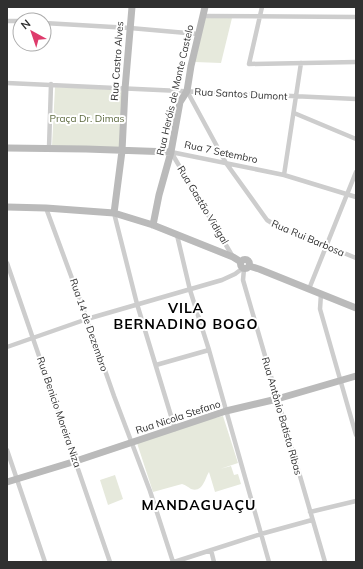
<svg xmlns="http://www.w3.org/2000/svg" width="363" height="569" viewBox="0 0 363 569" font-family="Mulish,sans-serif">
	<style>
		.green { fill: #e6e9dc }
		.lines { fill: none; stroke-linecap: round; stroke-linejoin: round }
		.street { stroke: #cdcdcd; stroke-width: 4.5 }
		.secondary { stroke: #bababa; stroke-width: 7 }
		.labels { text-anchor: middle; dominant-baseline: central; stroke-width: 4; stroke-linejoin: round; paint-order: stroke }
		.street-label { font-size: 10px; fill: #303030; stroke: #fff }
		.park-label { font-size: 10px; fill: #5d6a3f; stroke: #fff }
		.district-label { font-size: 14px; font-weight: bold; letter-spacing: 1px; fill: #000; stroke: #fff }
	</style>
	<rect width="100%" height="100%" fill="#fff"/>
	<path class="green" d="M 205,18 L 232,18 L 221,63 L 195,62 Z
		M 55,87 L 123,90 L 120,149 L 52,146 Z
		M 223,416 L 238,463 L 220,469 L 231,466 L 234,475 L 238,474 L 241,484 L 215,492 L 209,472 C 205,478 203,493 191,489 C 188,487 186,485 182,484 L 153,492 L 137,443 L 198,422 Z
		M 115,475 L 123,499 L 108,505 L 100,480 Z"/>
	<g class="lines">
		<path class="street" d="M 262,7 L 249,64 L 356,62
			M 203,16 L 356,17
			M 7,21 L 20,21
			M 44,23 L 130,28 L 198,34
			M 7,83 L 356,99
			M 187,91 L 226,163 L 267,220 L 275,225 L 327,246 L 356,258
			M 294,113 L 356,139
			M 49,148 L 51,84
			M 171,152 L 284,175 L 356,197
			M 171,152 L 233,257
			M 284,175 L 301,63
			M 46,208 L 87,319 L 114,396 L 150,491 L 173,562
			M 114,213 L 137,304 L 175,429
			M 177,235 L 190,290 L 209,350 L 269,562
			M 7,263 L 110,562
			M 244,269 L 243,280 L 325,562
			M 309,289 L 356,172
			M 321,294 L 320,309 L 356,435
			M 7,347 L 87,319 L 222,280 L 235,274 L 243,268
			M 156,365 L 209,350
			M 7,450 L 45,562
			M 310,512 L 356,501
			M 211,550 L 214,562
			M 174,562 L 261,534 L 312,520"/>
		<path class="secondary" d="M 7,148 L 86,149 L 171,152
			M 7,207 L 46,208 L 114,213 L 153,225 L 233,257 L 241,262
			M 114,213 L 122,151 L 125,89 L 132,7
			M 153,225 L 159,195 L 171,152 L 180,102 L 187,91 L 191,66 L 205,7
			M240.5 264a4.5 4.5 0 1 1 9 0a4.5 4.5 0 1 1-9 0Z
			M 249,266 L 259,269 L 356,308
			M 7,482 L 76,461 L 226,411 L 277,399 L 356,376"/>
	</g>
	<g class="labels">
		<g class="street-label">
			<text transform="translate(117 61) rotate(-86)">Rua Castro Alves</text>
			<text transform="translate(175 90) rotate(-77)">Rua Heróis de Monte Castelo</text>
			<text transform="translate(241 94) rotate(3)">Rua Santos Dumont</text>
			<text transform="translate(221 152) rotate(12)">Rua 7 Setembro</text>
			<text transform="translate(203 205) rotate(59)">Rua Gastão Vidigal</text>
			<text transform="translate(308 238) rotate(23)">Rua Rui Barbosa</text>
			<text transform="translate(89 325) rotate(71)">Rua 14 de Dezembro</text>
			<text transform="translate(59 412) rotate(71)">Rua Benicio Moreira Niza</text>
			<text transform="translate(282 416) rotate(74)">Rua Antônio Batista Ribas</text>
			<text transform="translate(178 417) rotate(-18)">Rua Nicola Stefano</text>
		</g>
		<g class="park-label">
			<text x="87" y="118">Praça Dr. Dimas</text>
		</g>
		<g class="district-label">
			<text x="186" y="308">VILA<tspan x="186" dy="16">BERNADINO BOGO</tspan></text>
			<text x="199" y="505">MANDAGUAÇU</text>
		</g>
	</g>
	<rect width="363" height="569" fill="none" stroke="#303030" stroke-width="16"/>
	<g transform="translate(32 32) rotate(320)"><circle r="19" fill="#ffffff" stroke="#acacac"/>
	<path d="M0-3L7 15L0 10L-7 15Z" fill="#de3b6c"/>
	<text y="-6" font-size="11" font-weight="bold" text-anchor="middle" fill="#303030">N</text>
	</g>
</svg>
